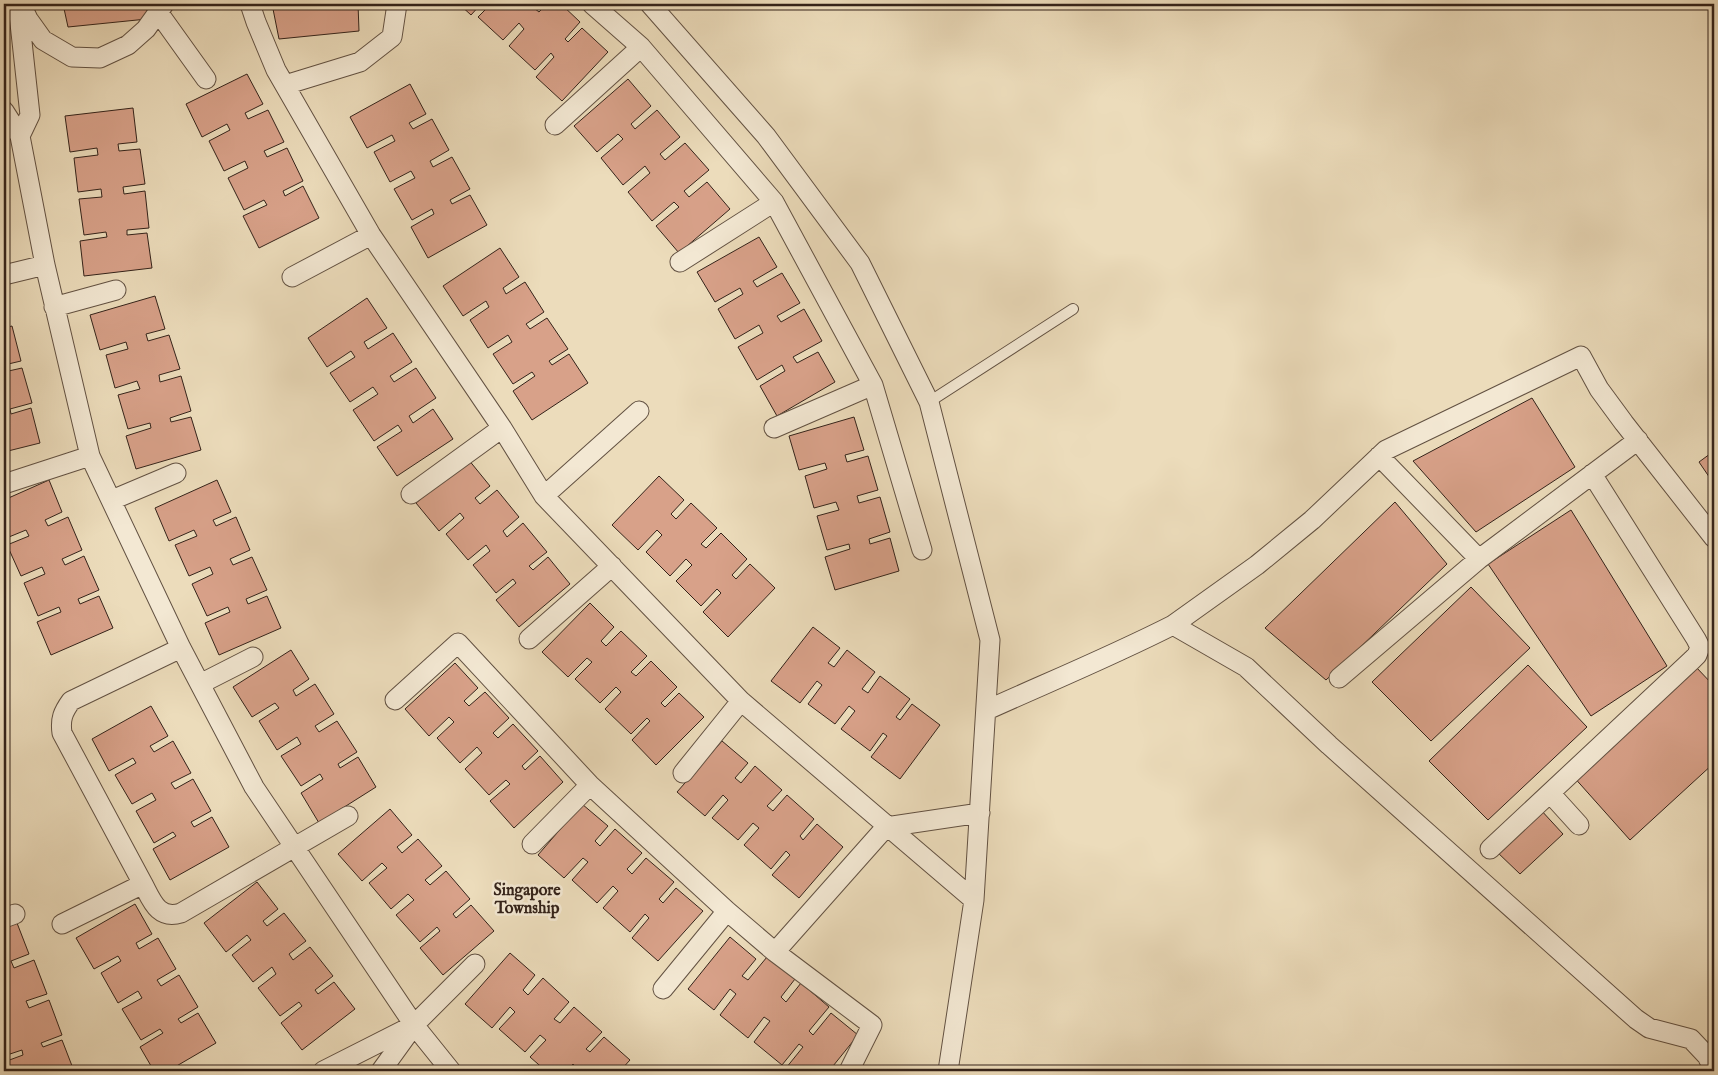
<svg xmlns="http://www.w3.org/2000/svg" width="1718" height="1075" viewBox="0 0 1718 1075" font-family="'IM FELL English',serif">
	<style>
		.building { fill: #d8a189; stroke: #34231a }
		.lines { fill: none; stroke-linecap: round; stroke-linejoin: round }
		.service-casing { stroke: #625142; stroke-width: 12 }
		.minor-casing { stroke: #625142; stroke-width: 21 }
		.service { stroke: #f3e8d3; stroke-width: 10 }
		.minor { stroke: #f3e8d3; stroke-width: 19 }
		.labels { text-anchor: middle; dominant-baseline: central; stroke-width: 5; stroke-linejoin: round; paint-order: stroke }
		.quarter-label { font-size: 16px; font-weight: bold; fill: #34231a; stroke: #f3e8d3 }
	</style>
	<rect width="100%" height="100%" fill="#ecdcbb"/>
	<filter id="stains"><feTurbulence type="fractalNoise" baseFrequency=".004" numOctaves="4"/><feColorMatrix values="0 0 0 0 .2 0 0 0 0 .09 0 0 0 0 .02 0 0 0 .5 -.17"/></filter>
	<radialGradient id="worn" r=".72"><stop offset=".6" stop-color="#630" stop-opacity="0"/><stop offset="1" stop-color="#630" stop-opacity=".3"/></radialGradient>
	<path class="building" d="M 63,4 L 147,4 L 147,19 L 68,27 Z
		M 272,4 L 358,4 L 359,31 L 279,39 Z
		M 459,4 L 481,4 L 471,15 Z
		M 491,4 L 538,4 L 534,8 L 539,12 L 547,4 L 561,4 L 580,22 L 565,39 L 568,42 L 582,28 L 608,52 L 562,101 L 536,77 L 554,57 L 551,53 L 535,70 L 509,46 L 524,29 L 519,23 L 503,40 L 478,17 Z
		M 247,74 L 263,104 L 245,113 L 248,119 L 268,110 L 284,142 L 264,151 L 267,157 L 287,148 L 303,181 L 283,191 L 285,196 L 303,186 L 319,218 L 259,248 L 243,216 L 267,205 L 264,200 L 244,210 L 228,178 L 248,168 L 245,161 L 224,171 L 209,141 L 230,130 L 227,124 L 202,137 L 186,104 Z
		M 628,79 L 651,106 L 631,124 L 635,129 L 657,110 L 680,137 L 660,154 L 665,160 L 685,143 L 709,170 L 684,191 L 689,197 L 707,182 L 730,209 L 679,253 L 656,226 L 679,207 L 674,202 L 652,221 L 628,192 L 650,173 L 645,166 L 623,185 L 601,158 L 623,139 L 618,134 L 597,152 L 574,126 Z
		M 410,84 L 426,114 L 409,123 L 413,129 L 432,119 L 449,150 L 430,161 L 433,167 L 452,157 L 470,189 L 450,200 L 452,204 L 470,195 L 487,225 L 428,258 L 411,227 L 434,214 L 432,209 L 412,220 L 394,189 L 415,178 L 411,171 L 390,182 L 374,152 L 395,141 L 392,135 L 367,148 L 350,117 Z
		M 133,108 L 137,142 L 118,144 L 119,151 L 140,149 L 145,184 L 123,187 L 124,194 L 145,191 L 149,228 L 127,230 L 127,235 L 147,233 L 152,268 L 84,276 L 80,241 L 107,237 L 106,232 L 84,235 L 79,199 L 102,197 L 101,189 L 78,192 L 74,158 L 98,155 L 97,148 L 70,152 L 65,116 Z
		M 759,237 L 777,267 L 753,281 L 757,287 L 782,273 L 800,303 L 777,316 L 781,322 L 804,309 L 822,341 L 793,357 L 797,363 L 818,352 L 835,382 L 777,416 L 760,386 L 785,371 L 782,365 L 757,380 L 738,347 L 763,333 L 759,325 L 735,339 L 718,309 L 743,294 L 740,288 L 715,302 L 697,272 Z
		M 500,248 L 519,277 L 503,288 L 506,294 L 525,282 L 544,312 L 526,324 L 530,329 L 547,318 L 568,349 L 549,361 L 552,365 L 569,354 L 588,383 L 532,420 L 513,391 L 535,376 L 532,372 L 513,384 L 493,354 L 512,342 L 508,335 L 488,348 L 470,320 L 489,307 L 486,301 L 463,316 L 443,286 Z
		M 155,296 L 165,329 L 146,334 L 148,341 L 169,335 L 180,369 L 159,375 L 160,382 L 181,376 L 191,411 L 170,418 L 171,422 L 191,417 L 201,450 L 136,469 L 126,436 L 151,428 L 150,423 L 128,429 L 118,395 L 140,389 L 137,381 L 115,388 L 106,355 L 128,349 L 126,342 L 100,350 L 90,315 Z
		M 367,298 L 387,328 L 364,342 L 368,349 L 393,333 L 412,362 L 390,376 L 394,382 L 416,368 L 436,398 L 409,416 L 413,423 L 433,409 L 453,439 L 397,476 L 377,447 L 402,431 L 398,425 L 374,441 L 353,410 L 378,394 L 373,387 L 350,402 L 330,373 L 355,357 L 351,351 L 327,367 L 308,338 Z
		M 4,304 L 8,320 L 4,321 Z
		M 12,326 L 21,361 L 4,365 L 4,328 Z
		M 22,368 L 32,403 L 10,409 L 11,414 L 31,408 L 40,443 L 4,452 L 4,372 Z
		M 1532,398 L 1575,467 L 1476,532 L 1413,461 Z
		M 854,417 L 864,450 L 845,455 L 847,462 L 868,456 L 878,490 L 857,496 L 859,503 L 880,497 L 890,532 L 869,539 L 870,544 L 890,538 L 899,571 L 835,590 L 825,557 L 850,549 L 849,544 L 827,550 L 817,516 L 839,510 L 836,502 L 814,508 L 805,476 L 827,469 L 825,463 L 799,470 L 789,436 Z
		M 1714,451 L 1714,484 L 1699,462 Z
		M 468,459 L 490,486 L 475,498 L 480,504 L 497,490 L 519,517 L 503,531 L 507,537 L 523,523 L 547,552 L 529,566 L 533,570 L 548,557 L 570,584 L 519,627 L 496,600 L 516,583 L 513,579 L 496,593 L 473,565 L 490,551 L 486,545 L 468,560 L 446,534 L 464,518 L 460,513 L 439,531 L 416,503 Z
		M 659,476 L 684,500 L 671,514 L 676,519 L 691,503 L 717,528 L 701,544 L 706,548 L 721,533 L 747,559 L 732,575 L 736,579 L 750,564 L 775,588 L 728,637 L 703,612 L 721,593 L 717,589 L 701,606 L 676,581 L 692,565 L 686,559 L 670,576 L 646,552 L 662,535 L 657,530 L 638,550 L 612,525 Z
		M 49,480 L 62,512 L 45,520 L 48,526 L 68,517 L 82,550 L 62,559 L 65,565 L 84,556 L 99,590 L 78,599 L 80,604 L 99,596 L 113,628 L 51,655 L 37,622 L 61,612 L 59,607 L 38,616 L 24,583 L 45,574 L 42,567 L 21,576 L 7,545 L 29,536 L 26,530 L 4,539 L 4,500 Z
		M 217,480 L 231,512 L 213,520 L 216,526 L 236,517 L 250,550 L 230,559 L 233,565 L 252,557 L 267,590 L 246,599 L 248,604 L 267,596 L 281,628 L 219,655 L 205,623 L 230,612 L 228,607 L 207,616 L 192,584 L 213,574 L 210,567 L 189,576 L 175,545 L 197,536 L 194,530 L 169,541 L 155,508 Z
		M 1395,502 L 1447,564 L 1326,680 L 1265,628 Z
		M 1571,510 L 1667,666 L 1591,716 L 1488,564 Z
		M 1471,587 L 1530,648 L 1431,741 L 1372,682 Z
		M 590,603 L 614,627 L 601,641 L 606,646 L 621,631 L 647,656 L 631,672 L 636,676 L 651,661 L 677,687 L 661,703 L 665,707 L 679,693 L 704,717 L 656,765 L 632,740 L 650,721 L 647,718 L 631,734 L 605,709 L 621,692 L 616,687 L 600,703 L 575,679 L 592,662 L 587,658 L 568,677 L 542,652 Z
		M 813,627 L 840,648 L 828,663 L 834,667 L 847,650 L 875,672 L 862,689 L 868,693 L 880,676 L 910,699 L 896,717 L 900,720 L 912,704 L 940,725 L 900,779 L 871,757 L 887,736 L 883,733 L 870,751 L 841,729 L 855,711 L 849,706 L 835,724 L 808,704 L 822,685 L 817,681 L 800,703 L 771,681 Z
		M 291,650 L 309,679 L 293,690 L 296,696 L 315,684 L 334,714 L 315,726 L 319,732 L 337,721 L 357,752 L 338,764 L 340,768 L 358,757 L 376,787 L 319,823 L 301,793 L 323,779 L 320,774 L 301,786 L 281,756 L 301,744 L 297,737 L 277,750 L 259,721 L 279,708 L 275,703 L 252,717 L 233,687 Z
		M 455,663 L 478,688 L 464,701 L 469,706 L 485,692 L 509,718 L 493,733 L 498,738 L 513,724 L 538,751 L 522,766 L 525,770 L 540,756 L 563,782 L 514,828 L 490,801 L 510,784 L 506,780 L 489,795 L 465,769 L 482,753 L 477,747 L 460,763 L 437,738 L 454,722 L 449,717 L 429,736 L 405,709 Z
		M 1528,665 L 1587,727 L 1488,820 L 1429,761 Z
		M 1695,666 L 1714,686 L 1714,763 L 1630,840 L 1572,775 Z
		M 151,706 L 168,736 L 150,746 L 154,752 L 173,741 L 191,773 L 171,783 L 175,789 L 193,779 L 211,811 L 191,822 L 194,827 L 212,817 L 229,847 L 170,880 L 153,849 L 176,836 L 173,832 L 154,843 L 136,811 L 156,800 L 152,793 L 132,804 L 115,775 L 136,763 L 133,758 L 109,771 L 92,739 Z
		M 722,741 L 748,763 L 735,778 L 741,783 L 755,766 L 782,790 L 767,806 L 773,811 L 787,795 L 814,819 L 800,836 L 803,840 L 817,824 L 843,847 L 799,898 L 772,875 L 790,855 L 786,851 L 771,869 L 744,845 L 759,828 L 753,823 L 738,840 L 712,818 L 728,800 L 723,795 L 705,816 L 677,792 Z
		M 582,804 L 608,826 L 595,841 L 600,846 L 615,829 L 642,853 L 627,869 L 632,874 L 646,858 L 674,882 L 659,899 L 663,903 L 676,888 L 703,911 L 658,961 L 632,938 L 649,918 L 645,914 L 630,932 L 603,908 L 618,891 L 613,886 L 597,903 L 572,880 L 588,862 L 583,858 L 564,878 L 538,855 Z
		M 390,809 L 412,835 L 397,847 L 402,853 L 418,839 L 442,866 L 425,880 L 430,885 L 446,871 L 470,899 L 453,914 L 456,918 L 471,905 L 494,931 L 443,975 L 420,948 L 440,931 L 437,927 L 420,942 L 396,915 L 414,900 L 408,894 L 391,909 L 369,883 L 387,868 L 382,863 L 362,881 L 338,854 Z
		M 1540,809 L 1563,834 L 1520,874 L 1496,851 Z
		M 257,882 L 278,909 L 263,921 L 267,926 L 284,913 L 306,941 L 289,954 L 293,960 L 310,947 L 333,976 L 315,990 L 318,994 L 334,982 L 355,1009 L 302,1050 L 281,1023 L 302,1006 L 299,1002 L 280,1016 L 258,988 L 276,974 L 272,967 L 253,982 L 232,955 L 251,940 L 247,935 L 226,952 L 204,923 Z
		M 4,887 L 8,898 L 4,899 Z
		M 135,904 L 152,934 L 136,943 L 139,949 L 158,938 L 176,969 L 157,980 L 161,986 L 179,975 L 198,1007 L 178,1019 L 181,1023 L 198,1013 L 216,1043 L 168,1071 L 154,1071 L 140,1047 L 163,1033 L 160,1029 L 141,1040 L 122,1009 L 142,998 L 138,991 L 118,1003 L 101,973 L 121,961 L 118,956 L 94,969 L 76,938 Z
		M 17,923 L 29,954 L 11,961 L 14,968 L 34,960 L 47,994 L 26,1001 L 29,1008 L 49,1000 L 62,1035 L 41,1043 L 43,1047 L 62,1040 L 74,1071 L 4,1071 L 4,1062 L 23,1055 L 22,1050 L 4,1056 L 4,1018 L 9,1016 L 6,1009 L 4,1009 L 4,928 Z
		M 730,937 L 756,959 L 742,976 L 748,980 L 767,957 L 795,979 L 781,997 L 786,1002 L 801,983 L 829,1007 L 809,1031 L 813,1035 L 831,1013 L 858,1035 L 829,1071 L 790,1071 L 786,1068 L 803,1047 L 799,1044 L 782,1065 L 754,1042 L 770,1021 L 764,1017 L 748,1038 L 720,1015 L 736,994 L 730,989 L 714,1010 L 688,989 Z
		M 510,953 L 535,975 L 523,990 L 528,995 L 543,978 L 569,1002 L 554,1019 L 560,1023 L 574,1007 L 602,1032 L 586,1049 L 590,1052 L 604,1037 L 630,1060 L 620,1071 L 573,1071 L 576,1067 L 573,1064 L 566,1071 L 546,1071 L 530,1057 L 546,1040 L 540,1035 L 525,1052 L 499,1029 L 515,1012 L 510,1007 L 492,1028 L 465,1004 Z"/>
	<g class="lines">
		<g class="service-casing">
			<path id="service" d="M 929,402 L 1073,309"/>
		</g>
		<g class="minor-casing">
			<path id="minor" d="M 21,4 L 28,19 L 43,40 L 72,57 L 100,58 L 128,45 L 146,29 L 164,4
				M 250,4 L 256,22 L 276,70 L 371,235 L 502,428 L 544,496 L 741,701 L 974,900
				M 592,4 L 641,47 L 774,202 L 873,385 L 922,550
				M 650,4 L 766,136 L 860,263 L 929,402 L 990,640 L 974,900 L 948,1071
				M 18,5 L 30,115 L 20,136
				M 158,12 L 206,79
				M 285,85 L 360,62 L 392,37 L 397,4
				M 4,111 L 20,136 L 45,265 L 90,456 L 181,648 L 254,787 L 414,1025 L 451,1071
				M 555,125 L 641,47
				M 680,262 L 774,202
				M 4,275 L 45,265
				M 292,277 L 371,235
				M 54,307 L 116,290
				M 774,428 L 873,385
				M 1379,456 L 1479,559
				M 4,484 L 90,456
				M 411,494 L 502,428
				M 544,496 L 639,411
				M 112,500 L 176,473
				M 1173,625 L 1257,565 L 1312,520 L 1386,450 L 1581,356 L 1599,389 L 1624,423 L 1714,538
				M 529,639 L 612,566
				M 1339,678 L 1479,559 L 1638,440
				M 200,684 L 253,657
				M 395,700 L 458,643 L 590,785 L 727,911 L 775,952 L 872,1025 L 849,1071
				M 987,710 C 1049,682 1112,656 1173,625 L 1246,667 L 1329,745 L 1636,1019 L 1649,1028 L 1691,1039 L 1707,1056 L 1714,1070
				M 683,773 L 741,701
				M 1550,793 L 1579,825
				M 532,844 L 590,785
				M 1490,849 L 1692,660 L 1697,655 L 1700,647 L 1696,639 L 1592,474
				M 143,884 L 62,733 C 60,719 63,712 71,701 L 181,648
				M 4,918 L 15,914
				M 62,924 L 143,884 C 152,901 158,920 181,913 L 348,816
				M 775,952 L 886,827 L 980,813
				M 663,989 L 727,911
				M 323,1071 L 414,1025 L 475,964
				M 381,1071 L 412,1028"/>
		</g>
		<use href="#service" class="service"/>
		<use href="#minor" class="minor"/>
	</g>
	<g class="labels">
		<g class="quarter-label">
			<text x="527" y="891">Singapore<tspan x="527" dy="18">Township</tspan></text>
		</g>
	</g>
	<rect width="1718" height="1075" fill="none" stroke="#ecdcbb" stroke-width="20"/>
	<rect x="5" y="5" width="1708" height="1065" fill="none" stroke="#34231a" stroke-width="2.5"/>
	<rect x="10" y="10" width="1698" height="1055" fill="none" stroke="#34231a"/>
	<rect width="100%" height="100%" filter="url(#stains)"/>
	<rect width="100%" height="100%" fill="url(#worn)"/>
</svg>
